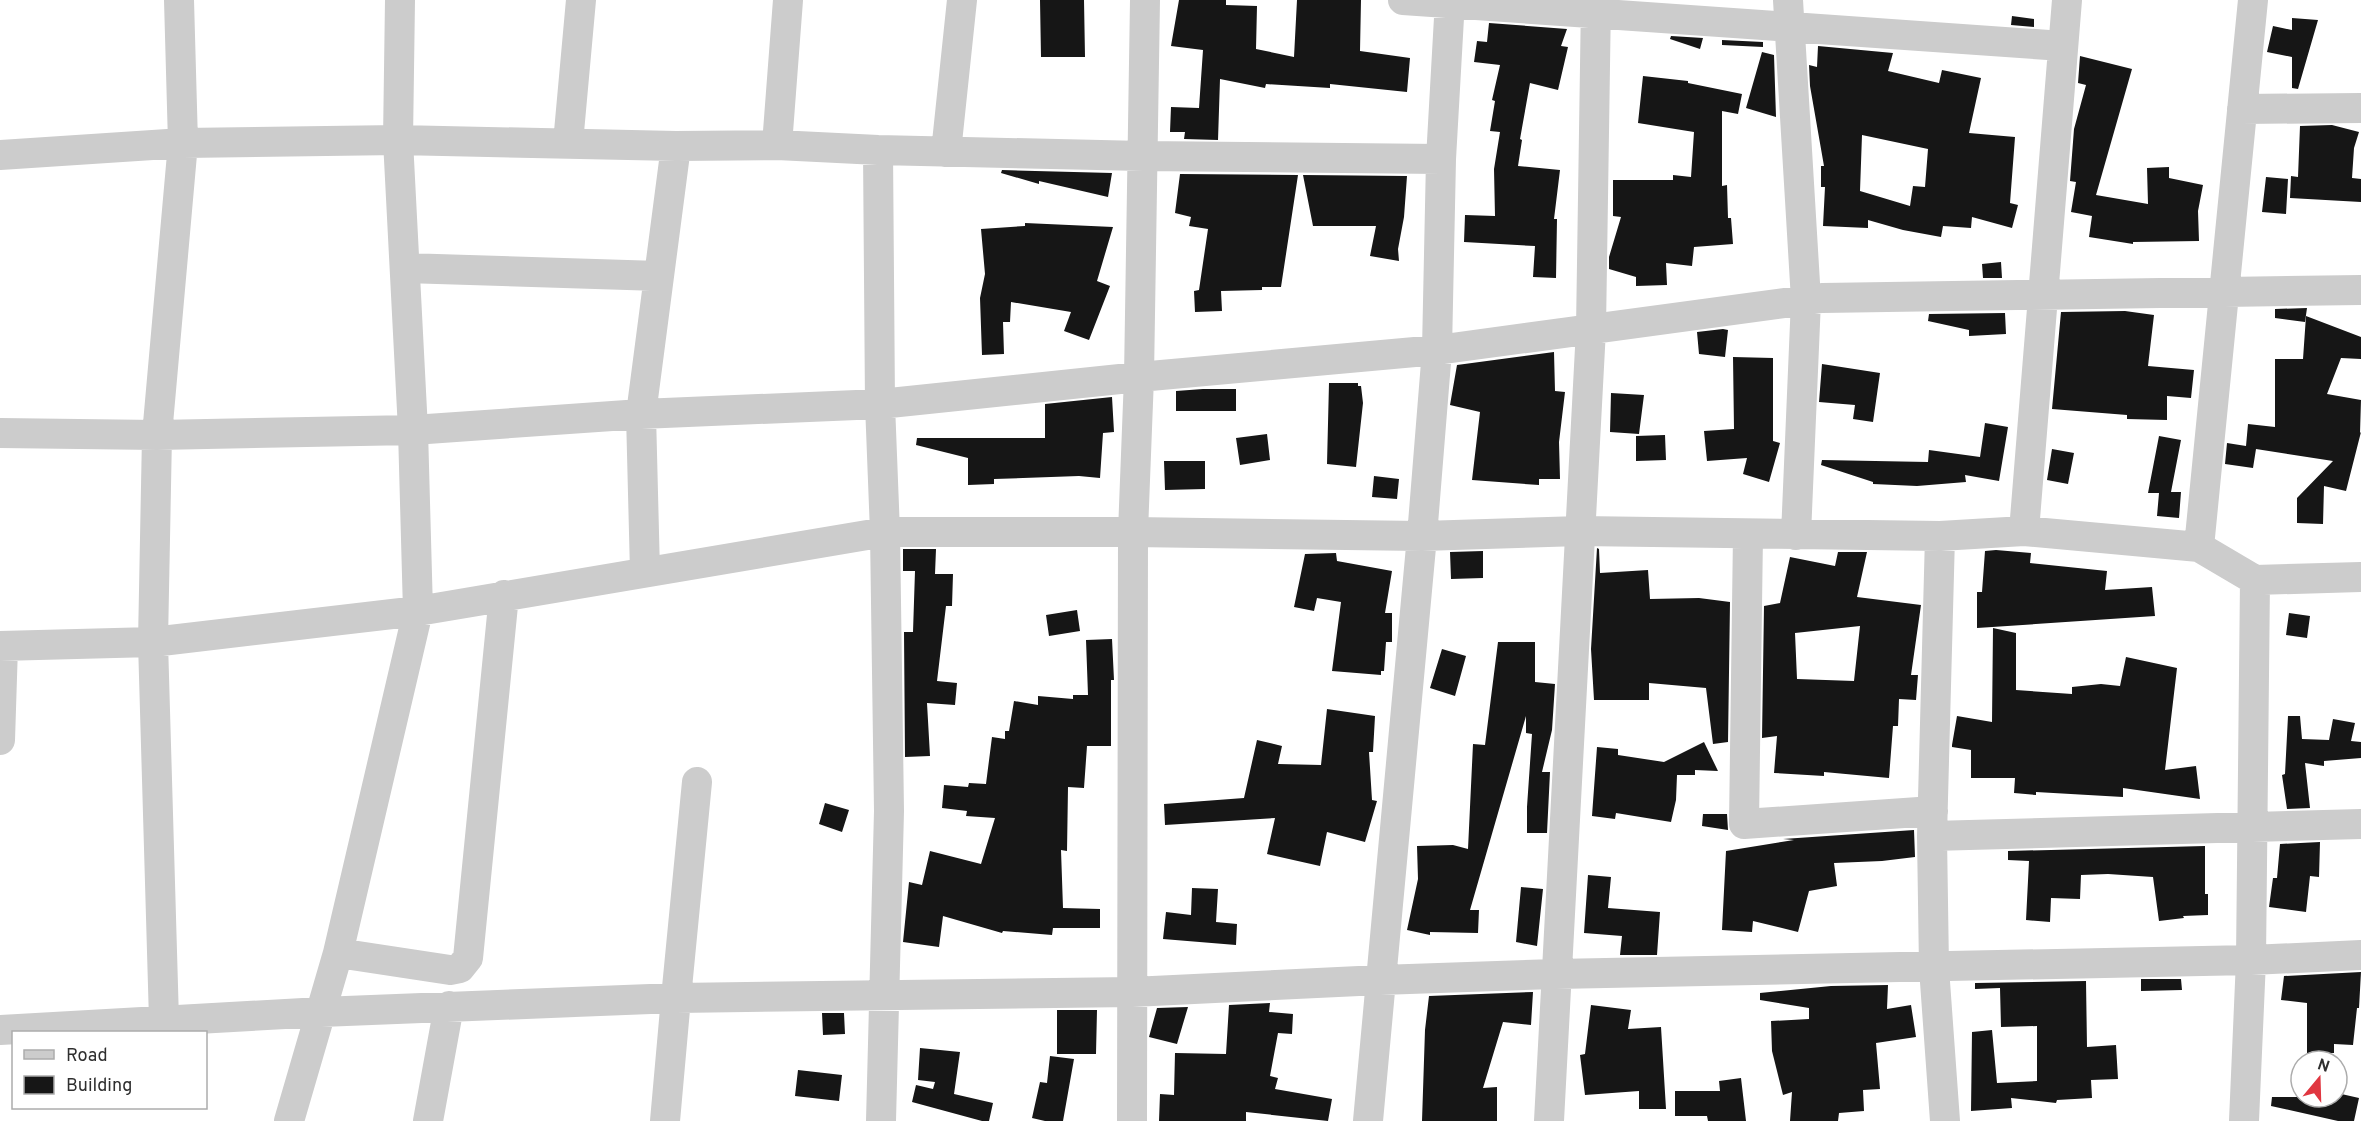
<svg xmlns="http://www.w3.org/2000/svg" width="2361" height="1121" viewBox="0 0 2361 1121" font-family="Overpass,sans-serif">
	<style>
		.building { fill: #161616; fill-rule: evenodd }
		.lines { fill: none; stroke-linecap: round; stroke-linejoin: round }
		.street { stroke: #ccc; stroke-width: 30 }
	</style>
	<rect width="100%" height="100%" fill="#fff"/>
	<path class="building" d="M 1040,0 L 1084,0 L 1085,57 L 1041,57 Z
		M 1179,0 L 1226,0 L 1226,5 L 1257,6 L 1256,49 L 1294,57 L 1297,0 L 1361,0 L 1360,51 L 1410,58 L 1407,92 L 1330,84 L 1330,88 L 1266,84 L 1265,88 L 1220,79 L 1218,140 L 1184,139 L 1185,132 L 1170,132 L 1171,107 L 1199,108 L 1203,50 L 1171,46 Z
		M 2012,16 L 2034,19 L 2034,27 L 2011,25 Z
		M 2292,18 L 2318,20 L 2298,89 L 2292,88 L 2292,57 L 2267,52 L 2273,26 L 2292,30 Z
		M 1489,23 L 1567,29 L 1561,46 L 1568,47 L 1558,90 L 1530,83 L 1520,139 L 1522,140 L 1518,166 L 1560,170 L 1554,219 L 1557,219 L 1556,278 L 1533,277 L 1535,246 L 1464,242 L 1465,215 L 1495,216 L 1494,169 L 1500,132 L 1490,131 L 1495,101 L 1492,100 L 1500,65 L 1474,62 L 1477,41 L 1487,42 Z
		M 1671,36 L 1703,38 L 1700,49 L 1670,39 Z
		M 1722,40 L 1763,42 L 1763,47 L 1722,45 Z
		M 1818,46 L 1893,53 L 1888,71 L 1939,83 L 1942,70 L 1981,78 L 1969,133 L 2015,137 L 2010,203 L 2018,205 L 2012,228 L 1972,217 L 1971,228 L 1943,226 L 1941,237 L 1903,230 L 1868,220 L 1868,228 L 1823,226 L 1825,187 L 1821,187 L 1821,166 L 1824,166 L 1810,86 L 1809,65 L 1817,67 ZM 1862,135 L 1928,149 L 1925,187 L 1913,186 L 1910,206 L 1860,191 Z
		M 1762,52 L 1774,55 L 1776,117 L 1746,108 Z
		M 2080,56 L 2132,69 L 2096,195 L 2148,204 L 2147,168 L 2169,167 L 2169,178 L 2203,185 L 2198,211 L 2199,241 L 2133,242 L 2133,244 L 2089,237 L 2092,216 L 2071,212 L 2076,182 L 2070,181 L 2074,129 L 2086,85 L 2078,83 Z
		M 1643,76 L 1688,81 L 1688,83 L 1742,94 L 1738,114 L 1722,111 L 1722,186 L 1727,185 L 1728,218 L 1731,218 L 1733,244 L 1694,247 L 1692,266 L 1666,263 L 1667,285 L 1636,286 L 1636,277 L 1609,269 L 1609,257 L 1621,217 L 1613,216 L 1613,180 L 1673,180 L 1673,175 L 1691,177 L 1694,132 L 1638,123 Z
		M 2332,125 L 2359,132 L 2354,148 L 2352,178 L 2361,179 L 2361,202 L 2290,198 L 2291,176 L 2298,177 L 2300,126 Z
		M 1002,170 L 1112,173 L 1108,197 L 1039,181 L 1039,184 L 1001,173 Z
		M 1180,174 L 1298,175 L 1281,287 L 1262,287 L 1262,290 L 1221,291 L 1222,311 L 1195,312 L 1194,291 L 1199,290 L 1208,229 L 1189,226 L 1191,217 L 1175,213 Z
		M 1303,175 L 1407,176 L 1404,217 L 1398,249 L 1399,261 L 1370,256 L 1376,226 L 1313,226 Z
		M 2266,177 L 2288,179 L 2286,214 L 2262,212 Z
		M 1025,223 L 1113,227 L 1097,281 L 1110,286 L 1089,340 L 1064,331 L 1071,312 L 1011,302 L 1010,322 L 1003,322 L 1004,354 L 982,355 L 980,298 L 985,274 L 981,229 L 1025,226 Z
		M 2001,262 L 2002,278 L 1983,278 L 1982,264 Z
		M 2307,308 L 2305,322 L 2275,318 L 2275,309 Z
		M 2125,311 L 2154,315 L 2148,366 L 2194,370 L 2191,398 L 2167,396 L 2167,420 L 2127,419 L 2127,415 L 2052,409 L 2061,312 Z
		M 2005,313 L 2006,334 L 1969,336 L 1969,330 L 1928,321 L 1929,314 Z
		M 2306,316 L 2361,337 L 2361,359 L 2341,358 L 2327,394 L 2361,400 L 2360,433 L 2361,432 L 2346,491 L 2324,486 L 2323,524 L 2297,523 L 2297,498 L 2333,461 L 2256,449 L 2253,468 L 2225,464 L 2227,443 L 2246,446 L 2248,424 L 2275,427 L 2275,359 L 2303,359 Z
		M 1723,329 L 1728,330 L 1725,357 L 1699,354 L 1697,332 Z
		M 1554,352 L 1555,391 L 1565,392 L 1559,442 L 1560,479 L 1539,479 L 1539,485 L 1472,480 L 1480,412 L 1450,405 L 1457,365 Z
		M 1733,357 L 1773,358 L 1773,441 L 1780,443 L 1769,482 L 1743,474 L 1747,458 L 1707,461 L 1704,431 L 1734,429 Z
		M 1822,364 L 1880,373 L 1873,422 L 1853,419 L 1855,405 L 1819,402 Z
		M 1329,383 L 1358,383 L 1358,386 L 1361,386 L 1363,403 L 1356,467 L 1327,464 Z
		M 1203,389 L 1236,389 L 1236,411 L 1176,411 L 1176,391 Z
		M 1611,393 L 1644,395 L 1639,434 L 1610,432 Z
		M 1112,397 L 1114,432 L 1103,433 L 1100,478 L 1079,476 L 994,479 L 994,484 L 968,485 L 968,458 L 916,445 L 917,438 L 1045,438 L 1045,404 Z
		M 1985,423 L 2008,427 L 1999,481 L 1965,475 L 1966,482 L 1917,486 L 1873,484 L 1873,482 L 1821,465 L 1822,460 L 1928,462 L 1929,450 L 1980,457 Z
		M 1267,434 L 1270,460 L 1240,465 L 1236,438 Z
		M 1665,435 L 1666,460 L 1636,461 L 1636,436 Z
		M 2159,436 L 2181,440 L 2171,492 L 2181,492 L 2179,518 L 2157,516 L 2159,493 L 2148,493 Z
		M 2052,449 L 2074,453 L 2068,484 L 2047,480 Z
		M 1164,461 L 1205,461 L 1205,489 L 1165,490 Z
		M 1374,476 L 1399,479 L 1397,499 L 1372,497 Z
		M 1597,548 L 1599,549 L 1600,573 L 1648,570 L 1650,599 L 1699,598 L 1730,602 L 1728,742 L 1713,744 L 1706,688 L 1649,683 L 1649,700 L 1594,700 L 1591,649 Z
		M 903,549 L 936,549 L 935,574 L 953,574 L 952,606 L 946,606 L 937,681 L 957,683 L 955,705 L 927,703 L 930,756 L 905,757 L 904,632 L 913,632 L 915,571 L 903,571 Z
		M 1996,550 L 2031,553 L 2030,563 L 2107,571 L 2105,590 L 2152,587 L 2155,616 L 1977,628 L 1977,592 L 1982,592 L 1985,551 Z
		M 1483,551 L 1483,578 L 1451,579 L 1450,552 Z
		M 1838,552 L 1867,552 L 1857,597 L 1921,605 L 1911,675 L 1918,675 L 1916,700 L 1899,699 L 1898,726 L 1893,726 L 1889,778 L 1824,772 L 1824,776 L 1774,773 L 1777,736 L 1762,738 L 1764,606 L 1780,603 L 1790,557 L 1835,566 ZM 1860,626 L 1854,681 L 1797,679 L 1795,633 Z
		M 1336,553 L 1337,561 L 1392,571 L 1385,613 L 1392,613 L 1392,642 L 1386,642 L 1384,671 L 1381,671 L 1381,675 L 1332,671 L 1341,602 L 1317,598 L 1314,611 L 1294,607 L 1305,554 Z
		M 1077,610 L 1080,631 L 1049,636 L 1046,615 Z
		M 2289,613 L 2310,616 L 2307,638 L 2286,635 Z
		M 1993,628 L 2016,633 L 2016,690 L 2072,694 L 2072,687 L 2101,684 L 2120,686 L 2126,657 L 2177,668 L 2165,770 L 2196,766 L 2200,799 L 2123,788 L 2123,797 L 2036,792 L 2036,795 L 2014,793 L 2015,778 L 1971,778 L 1971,750 L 1952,747 L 1952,745 L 1957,716 L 1992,722 Z
		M 1112,639 L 1114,680 L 1111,680 L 1111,746 L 1087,746 L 1084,788 L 1068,787 L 1067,851 L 1061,850 L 1063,908 L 1100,909 L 1100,928 L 1053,928 L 1052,935 L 1003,931 L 1002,933 L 943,916 L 939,947 L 903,942 L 909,882 L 922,885 L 930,851 L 981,864 L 995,818 L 966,816 L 967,811 L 942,808 L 944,785 L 968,787 L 969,783 L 986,784 L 992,737 L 1005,739 L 1005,731 L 1009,731 L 1014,701 L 1038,705 L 1038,696 L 1073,699 L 1073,695 L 1088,695 L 1086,640 Z
		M 1498,642 L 1535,642 L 1535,682 L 1555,684 L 1552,730 L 1542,772 L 1550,772 L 1547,833 L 1527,833 L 1527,807 L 1532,734 L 1526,733 L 1526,716 L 1470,910 L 1479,910 L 1478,933 L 1430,932 L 1430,935 L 1407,930 L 1418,879 L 1417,846 L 1453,845 L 1468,849 L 1473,744 L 1485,745 Z
		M 1442,649 L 1466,656 L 1455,696 L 1430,688 Z
		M 1327,709 L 1375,716 L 1373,752 L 1369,752 L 1372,800 L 1377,801 L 1365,842 L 1327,832 L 1320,866 L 1267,854 L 1275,818 L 1165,825 L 1164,804 L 1244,798 L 1257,740 L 1282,746 L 1278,764 L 1321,765 Z
		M 2288,716 L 2300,716 L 2302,739 L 2329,740 L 2333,719 L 2355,723 L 2351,741 L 2361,742 L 2361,758 L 2324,761 L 2324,766 L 2305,763 L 2310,808 L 2287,809 L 2282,775 L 2285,774 Z
		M 1704,742 L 1718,771 L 1695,770 L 1695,775 L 1677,775 L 1676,800 L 1671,822 L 1616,813 L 1615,819 L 1592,816 L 1597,747 L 1618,749 L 1618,755 L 1664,762 Z
		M 825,803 L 849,810 L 842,832 L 819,824 Z
		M 1703,814 L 1727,814 L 1728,830 L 1702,826 Z
		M 1914,830 L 1915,857 L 1882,861 L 1834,863 L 1837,886 L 1809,891 L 1798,932 L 1753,921 L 1752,932 L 1722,930 L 1726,851 L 1794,840 L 1783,839 Z
		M 2320,842 L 2319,877 L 2310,876 L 2306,912 L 2269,907 L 2273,878 L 2277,878 L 2280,844 Z
		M 2205,846 L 2205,894 L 2208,894 L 2208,915 L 2183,916 L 2184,918 L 2159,921 L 2153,877 L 2108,874 L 2081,875 L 2080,899 L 2051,898 L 2050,922 L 2026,920 L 2029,861 L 2008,860 L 2008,851 Z
		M 1588,875 L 1611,877 L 1608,908 L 1660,912 L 1657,955 L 1620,955 L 1622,936 L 1584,933 Z
		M 1521,887 L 1543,889 L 1537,946 L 1516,942 Z
		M 1192,888 L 1218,889 L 1216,922 L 1237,924 L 1236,945 L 1163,939 L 1166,912 L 1191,915 Z
		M 2361,972 L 2359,1008 L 2357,1008 L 2353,1045 L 2334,1044 L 2334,1053 L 2307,1053 L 2307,1003 L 2281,1000 L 2284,976 Z
		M 2141,979 L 2181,979 L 2182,990 L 2141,991 Z
		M 2086,981 L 2087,1047 L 2116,1045 L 2118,1079 L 2091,1080 L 2092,1098 L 2057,1100 L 2056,1103 L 2011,1098 L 2012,1108 L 1971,1111 L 1972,1032 L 1992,1030 L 1997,1083 L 2037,1081 L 2037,1026 L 2001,1027 L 2000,988 L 1975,989 L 1975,983 Z
		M 1888,985 L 1887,1009 L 1911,1005 L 1916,1037 L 1876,1043 L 1880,1089 L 1863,1090 L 1864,1111 L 1839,1113 L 1838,1121 L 1790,1121 L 1792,1092 L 1783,1095 L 1772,1051 L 1771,1021 L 1809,1019 L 1809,1008 L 1760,1000 L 1760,993 L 1831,986 Z
		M 1533,992 L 1531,1025 L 1503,1022 L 1483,1088 L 1497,1087 L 1497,1121 L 1422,1121 L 1425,1030 L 1429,996 Z
		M 1270,1003 L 1269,1012 L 1293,1014 L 1292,1034 L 1278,1033 L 1270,1076 L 1278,1078 L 1275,1089 L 1332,1099 L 1328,1121 L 1246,1112 L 1246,1121 L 1159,1121 L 1160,1094 L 1174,1095 L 1175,1053 L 1226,1054 L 1229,1005 Z
		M 1591,1005 L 1631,1010 L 1628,1029 L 1661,1027 L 1666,1109 L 1639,1109 L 1639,1091 L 1585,1095 L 1580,1055 L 1585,1054 Z
		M 1188,1007 L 1177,1044 L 1149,1037 L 1157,1008 Z
		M 1057,1010 L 1097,1010 L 1096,1054 L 1057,1054 Z
		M 822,1013 L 844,1013 L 845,1034 L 823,1035 Z
		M 920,1048 L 960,1052 L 954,1094 L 993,1103 L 989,1121 L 982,1121 L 912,1102 L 916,1085 L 933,1089 L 935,1082 L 918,1080 Z
		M 1050,1056 L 1074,1059 L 1063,1121 L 1045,1121 L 1032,1118 L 1040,1082 L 1047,1083 Z
		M 798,1070 L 842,1075 L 839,1101 L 795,1096 Z
		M 1741,1078 L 1746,1121 L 1708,1121 L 1707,1116 L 1675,1116 L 1675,1091 L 1720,1091 L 1719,1081 Z
		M 2337,1093 L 2359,1098 L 2354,1121 L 2338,1121 L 2271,1106 L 2272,1097 L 2337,1097 Z"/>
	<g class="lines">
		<path class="street" d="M 1403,0 L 2063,46
			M 1788,0 L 1806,300 L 1796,535
			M 2242,109 L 2361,108
			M 568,143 L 581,0
			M 777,145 L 788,0
			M 878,150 L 880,404 L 885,532 L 889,811 L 881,1121
			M 946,152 L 962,0
			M 0,155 L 183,143 L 398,140 L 676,146 L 777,145 L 878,150 L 1143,156 L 1441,159
			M 405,268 L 659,276
			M 0,433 L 157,435 L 413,430 L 641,414 L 880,404 L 1139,377 L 1437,350 L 1822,298 L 2361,290
			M 2024,531 L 2067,0
			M 1748,534 L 1744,824 L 1933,811
			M 1940,536 L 1932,836 L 1934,968 L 1945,1121
			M 2199,547 L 2253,0
			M 645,572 L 641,414 L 676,146
			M 0,646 L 153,642 L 418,611 L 885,532 L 1133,532 L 1422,536 L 1580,531 L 1940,536 L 2024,531 L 2199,547 L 2255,580
			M 0,740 L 3,646
			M 1932,836 L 2361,824
			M 338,953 L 450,970 L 460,968 L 468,958 L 504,595
			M 164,1020 L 153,642 L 157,435 L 183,143 L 179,0
			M 0,1030 L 321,1012 L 676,998 L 697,782
			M 289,1121 L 338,953 L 418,611 L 413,430 L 398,140 L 400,0
			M 428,1121 L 449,1006
			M 665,1121 L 676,998 L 1132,992 L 1380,980 L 1556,974 L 2251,960 L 2361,955
			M 1132,1121 L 1133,532 L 1139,377 L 1145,0
			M 1368,1121 L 1422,536 L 1437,350 L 1441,159 L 1450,0
			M 1549,1121 L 1591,329 L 1596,0
			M 2244,1121 L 2251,960 L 2255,580 L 2361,577"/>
	</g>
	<rect x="12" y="1031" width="195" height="78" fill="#ffffff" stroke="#acacac" stroke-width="1.5"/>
	<rect x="24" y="1050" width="30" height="9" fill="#cccccc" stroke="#acacac" stroke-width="1.5"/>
	<text x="66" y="1061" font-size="18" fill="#2f2f2f">Road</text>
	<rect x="24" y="1076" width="30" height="18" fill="#161616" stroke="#acacac" stroke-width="1.5"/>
	<text x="66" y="1091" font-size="18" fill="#2f2f2f">Building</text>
	<g transform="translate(2319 1079) rotate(19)"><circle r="28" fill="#ffffff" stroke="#acacac" stroke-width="1.5"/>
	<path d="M0-4.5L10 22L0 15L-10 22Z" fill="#e03640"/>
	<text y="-9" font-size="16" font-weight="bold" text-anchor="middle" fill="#2f2f2f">N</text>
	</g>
</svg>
